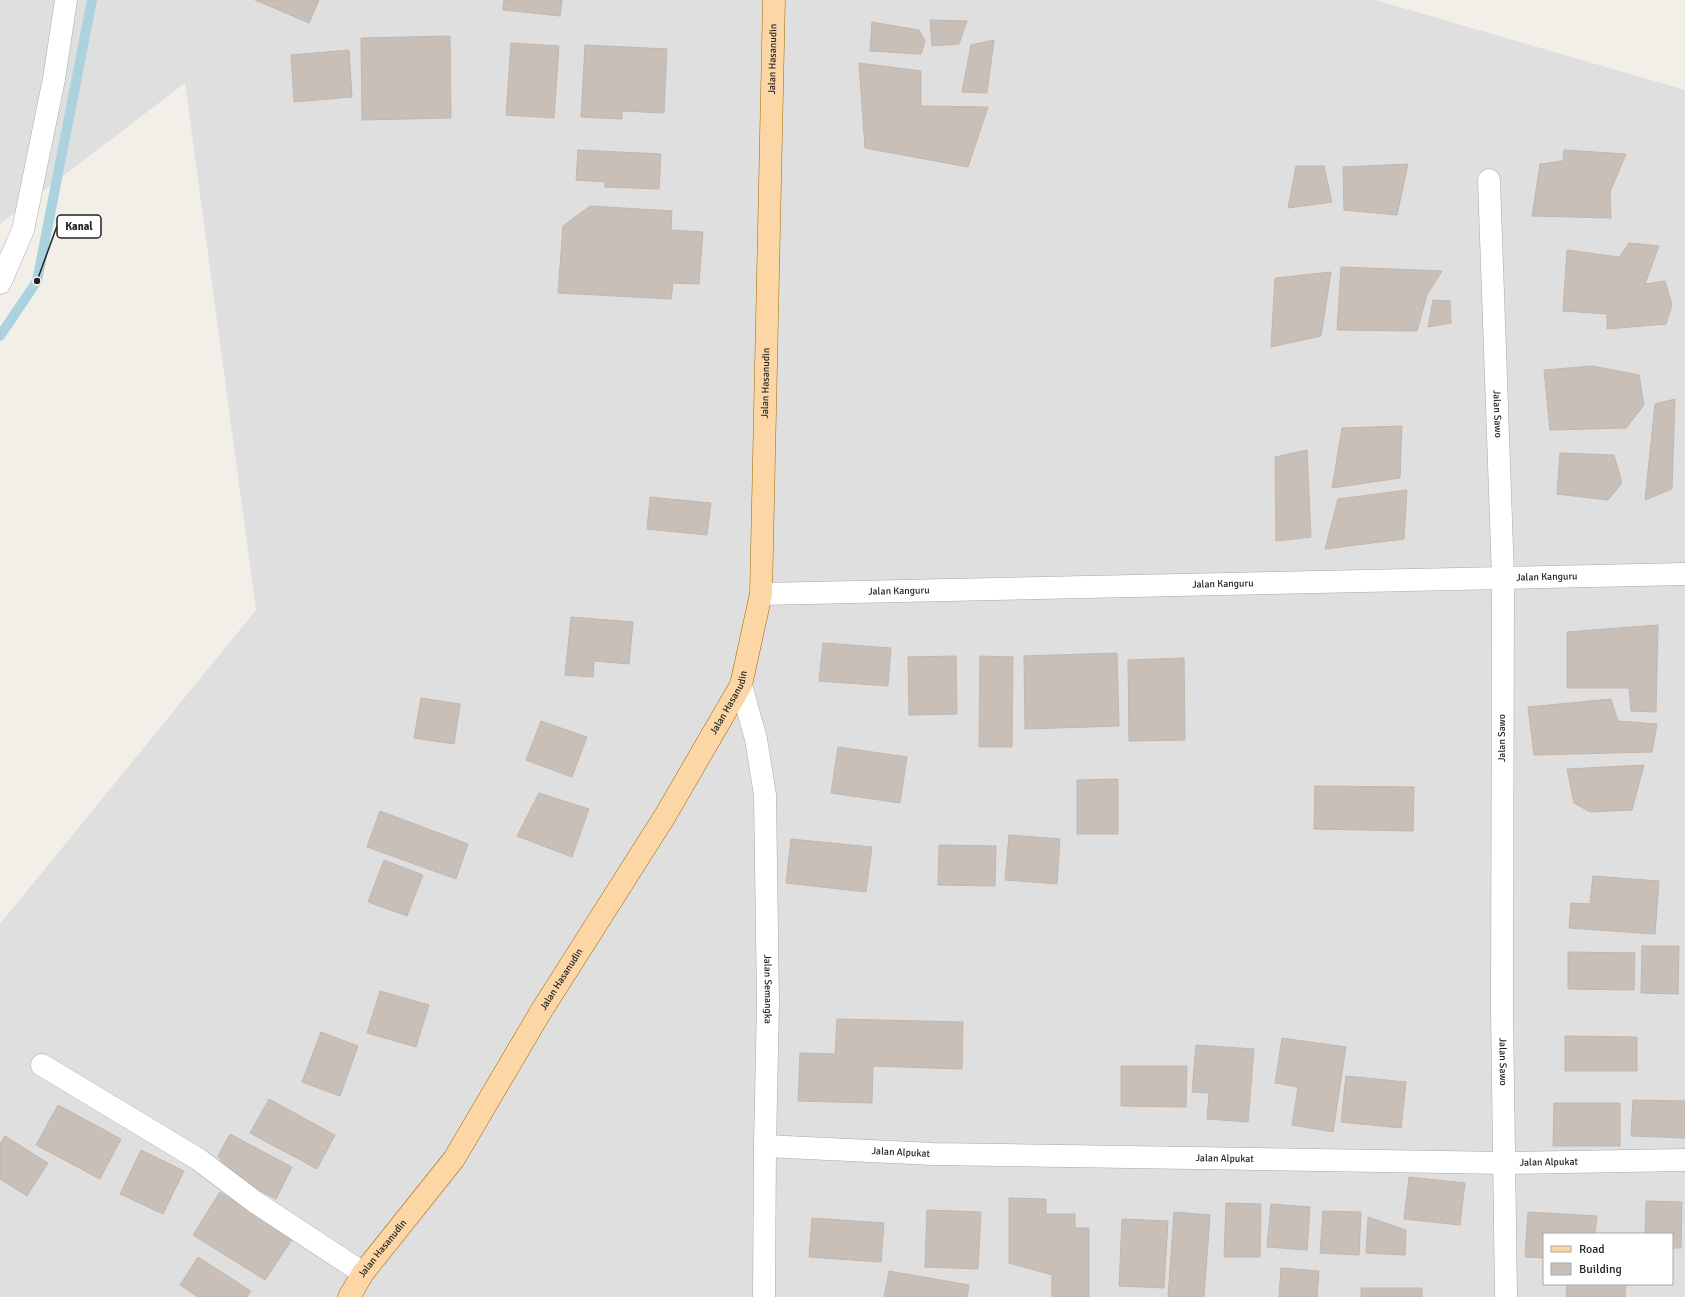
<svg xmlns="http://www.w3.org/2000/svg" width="1685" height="1297" viewBox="0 0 1685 1297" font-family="Signika,sans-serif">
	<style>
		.residential { fill: #e0dfdf; fill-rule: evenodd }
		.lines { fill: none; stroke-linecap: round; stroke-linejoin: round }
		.stream { stroke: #aad3df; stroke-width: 10 }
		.building { fill: #c7bfb8; stroke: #c4b6ab }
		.minor-casing { stroke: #a9a9a9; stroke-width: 23 }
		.major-casing { stroke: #a06b00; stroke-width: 23 }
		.minor { stroke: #fff; stroke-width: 22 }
		.major { stroke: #fcd6a4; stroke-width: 22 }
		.labels { text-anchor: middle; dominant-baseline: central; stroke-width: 3; stroke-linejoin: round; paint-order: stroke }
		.street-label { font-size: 10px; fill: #222; stroke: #fff }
		.leader { fill: none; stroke: #222; stroke-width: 1.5 }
		.callout-dot { fill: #222; stroke: #fff; stroke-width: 1.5 }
		.callout { fill: #fff; stroke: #222; stroke-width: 1.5 }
		.callout-label { font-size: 11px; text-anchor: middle; font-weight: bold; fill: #222 }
	</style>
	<rect width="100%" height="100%" fill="#f2efe9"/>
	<path class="residential" d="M 0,0 L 1375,0 L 1685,90 L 1685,1297 L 0,1297 L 0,924 L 256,610 L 185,83 L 0,224 ZM 1544,1234 L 1672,1234 L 1672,1284 L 1544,1284 Z"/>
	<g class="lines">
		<path class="stream" d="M 0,336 L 37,281 L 92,0"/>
	</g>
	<path class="building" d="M 255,0 L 319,0 L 309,23 Z
		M 504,0 L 562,0 L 560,16 L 503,10 Z
		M 930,20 L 967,21 L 959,44 L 932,46 Z
		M 872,22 L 919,30 L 925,41 L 921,54 L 870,51 Z
		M 450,36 L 451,118 L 362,120 L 361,38 Z
		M 994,40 L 987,93 L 962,92 L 971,45 Z
		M 511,43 L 559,46 L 554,118 L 506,115 Z
		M 585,45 L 667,49 L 664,113 L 622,111 L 622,119 L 581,117 Z
		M 349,50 L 352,97 L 294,102 L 291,55 Z
		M 859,63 L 921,71 L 921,106 L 988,107 L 968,167 L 865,148 Z
		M 578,150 L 661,154 L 659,189 L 605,187 L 605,182 L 576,180 Z
		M 1564,150 L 1626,154 L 1610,192 L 1611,218 L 1532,216 L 1540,164 L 1563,161 Z
		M 1408,164 L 1397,215 L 1344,210 L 1343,167 Z
		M 1296,166 L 1324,166 L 1332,202 L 1288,208 Z
		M 590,206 L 672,211 L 671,230 L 703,232 L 699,284 L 673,283 L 671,299 L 558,293 L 563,226 Z
		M 1629,243 L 1659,246 L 1645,284 L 1665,281 L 1672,305 L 1666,324 L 1607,329 L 1607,314 L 1563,311 L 1567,250 L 1619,257 Z
		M 1341,267 L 1442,271 L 1427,295 L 1417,331 L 1337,330 Z
		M 1331,272 L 1321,336 L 1271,347 L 1275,278 Z
		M 1433,300 L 1450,301 L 1451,323 L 1428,327 Z
		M 1592,366 L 1639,375 L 1644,405 L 1626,428 L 1550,430 L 1544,370 Z
		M 1675,399 L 1672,489 L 1645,500 L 1655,404 Z
		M 1402,426 L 1400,478 L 1332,488 L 1342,428 Z
		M 1307,450 L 1311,537 L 1276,541 L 1275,457 Z
		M 1560,453 L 1614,455 L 1622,483 L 1608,500 L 1557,494 Z
		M 1407,490 L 1404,539 L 1325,549 L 1338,499 Z
		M 650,497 L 711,503 L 707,535 L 647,529 Z
		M 571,617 L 633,622 L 629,664 L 594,661 L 593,677 L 565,675 Z
		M 1658,625 L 1656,712 L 1631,711 L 1629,688 L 1567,688 L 1567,632 Z
		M 823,643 L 891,648 L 888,686 L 819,681 Z
		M 1117,653 L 1119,726 L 1025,729 L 1024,656 Z
		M 956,656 L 957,714 L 909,715 L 908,657 Z
		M 980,656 L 1013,657 L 1012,747 L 979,747 Z
		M 1184,658 L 1185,740 L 1129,741 L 1128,660 Z
		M 421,698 L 460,704 L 454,744 L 414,738 Z
		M 1611,699 L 1618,721 L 1657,724 L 1652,752 L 1534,755 L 1528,707 Z
		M 541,721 L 587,737 L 572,777 L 526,760 Z
		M 838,747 L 907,757 L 900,803 L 831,793 Z
		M 1644,765 L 1632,810 L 1590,812 L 1574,803 L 1567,769 Z
		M 1118,779 L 1118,834 L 1077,834 L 1077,780 Z
		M 1315,786 L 1414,787 L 1413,831 L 1314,829 Z
		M 539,793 L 589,809 L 572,857 L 517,836 Z
		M 380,811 L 468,844 L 456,879 L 367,847 Z
		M 1009,835 L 1060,839 L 1057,884 L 1005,880 Z
		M 791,839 L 872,847 L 866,892 L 786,883 Z
		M 939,845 L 996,846 L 995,886 L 938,885 Z
		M 384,860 L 423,875 L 407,916 L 368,902 Z
		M 1593,876 L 1659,881 L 1655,934 L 1569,928 L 1571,903 L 1590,904 Z
		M 1642,946 L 1679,946 L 1678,994 L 1641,993 Z
		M 1568,952 L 1635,953 L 1634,990 L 1568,989 Z
		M 380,991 L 429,1005 L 416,1047 L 367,1033 Z
		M 837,1019 L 963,1022 L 962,1069 L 873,1066 L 872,1103 L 798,1101 L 800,1053 L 835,1054 Z
		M 321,1032 L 358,1046 L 340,1096 L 302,1082 Z
		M 1565,1036 L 1637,1037 L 1637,1071 L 1565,1071 Z
		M 1282,1038 L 1346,1047 L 1333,1132 L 1292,1125 L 1298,1087 L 1275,1083 Z
		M 1196,1045 L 1254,1049 L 1248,1122 L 1207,1119 L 1209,1093 L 1192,1092 Z
		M 1121,1066 L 1187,1066 L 1186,1107 L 1121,1106 Z
		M 1346,1076 L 1406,1082 L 1401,1128 L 1341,1122 Z
		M 269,1099 L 335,1135 L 317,1169 L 250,1133 Z
		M 1633,1100 L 1685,1101 L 1685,1138 L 1631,1136 Z
		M 1554,1103 L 1620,1103 L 1620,1146 L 1553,1146 Z
		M 58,1105 L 121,1139 L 100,1179 L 36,1145 Z
		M 230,1134 L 292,1167 L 276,1199 L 232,1176 L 218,1156 Z
		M 5,1136 L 48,1163 L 27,1196 L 0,1179 L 0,1144 Z
		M 141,1150 L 184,1171 L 163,1214 L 120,1194 Z
		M 1409,1177 L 1465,1183 L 1460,1225 L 1404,1219 Z
		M 220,1192 L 293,1238 L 265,1280 L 193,1235 Z
		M 1009,1198 L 1046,1199 L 1046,1214 L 1075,1214 L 1075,1228 L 1089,1228 L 1089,1297 L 1052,1297 L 1052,1275 L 1009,1263 Z
		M 1646,1201 L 1682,1202 L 1681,1248 L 1672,1248 L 1672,1234 L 1645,1234 Z
		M 1226,1203 L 1261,1204 L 1260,1257 L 1224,1257 Z
		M 1271,1204 L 1310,1207 L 1307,1250 L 1267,1247 Z
		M 927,1210 L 981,1212 L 978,1269 L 925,1267 Z
		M 1323,1211 L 1361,1212 L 1359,1255 L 1320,1253 Z
		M 1174,1212 L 1210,1215 L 1204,1297 L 1168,1297 Z
		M 1528,1212 L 1597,1216 L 1595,1234 L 1544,1234 L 1544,1258 L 1525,1257 Z
		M 1368,1217 L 1406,1230 L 1405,1255 L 1366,1253 Z
		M 812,1218 L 884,1223 L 881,1262 L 809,1257 Z
		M 1122,1219 L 1168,1221 L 1164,1288 L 1119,1286 Z
		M 198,1257 L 251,1291 L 247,1297 L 198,1297 L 180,1285 Z
		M 1281,1268 L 1319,1271 L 1317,1297 L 1279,1297 Z
		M 889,1271 L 969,1285 L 967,1297 L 884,1297 Z
		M 1567,1284 L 1626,1284 L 1625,1297 L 1566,1297 Z
		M 1361,1288 L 1422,1288 L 1422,1297 L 1361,1297 Z"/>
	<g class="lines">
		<g class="minor-casing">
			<g id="minor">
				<path id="s1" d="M 1489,180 L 1503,577 L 1502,1011 L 1506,1297"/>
				<path d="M 0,283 L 23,230 L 54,79 L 66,0"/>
				<path id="s2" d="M 761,594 L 1685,574"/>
				<path id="s3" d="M 741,685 L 756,739 L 765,795 L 768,1003 L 765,1146 L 764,1297"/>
				<path d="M 42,1065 L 198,1159 L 255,1202 L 363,1273"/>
				<path id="s4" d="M 765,1146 L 933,1154 L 1505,1163 L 1685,1160"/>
			</g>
		</g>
		<g class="major-casing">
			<g id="major">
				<path id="s5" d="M 349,1297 L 363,1273 L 454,1159 L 540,1013 L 665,816 L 741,685 L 761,594 L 774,0"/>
			</g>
		</g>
		<use href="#minor" class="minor"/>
		<use href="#major" class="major"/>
	</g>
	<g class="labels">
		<g class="street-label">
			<text stroke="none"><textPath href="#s5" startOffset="1356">Jalan Hasanudin</textPath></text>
			<text stroke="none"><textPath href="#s5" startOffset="1032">Jalan Hasanudin</textPath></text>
			<text stroke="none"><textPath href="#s1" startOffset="234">Jalan Sawo</textPath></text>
			<text stroke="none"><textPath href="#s2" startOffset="786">Jalan Kanguru</textPath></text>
			<text stroke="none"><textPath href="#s2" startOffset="462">Jalan Kanguru</textPath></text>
			<text stroke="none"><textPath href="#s2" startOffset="138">Jalan Kanguru</textPath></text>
			<text stroke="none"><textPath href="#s5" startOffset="707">Jalan Hasanudin</textPath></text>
			<text transform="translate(1502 738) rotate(-90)">Jalan Sawo</text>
			<text stroke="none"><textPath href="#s5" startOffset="383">Jalan Hasanudin</textPath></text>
			<text stroke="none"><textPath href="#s3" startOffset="307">Jalan Semangka</textPath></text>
			<text stroke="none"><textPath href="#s1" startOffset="882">Jalan Sawo</textPath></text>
			<text stroke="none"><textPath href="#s4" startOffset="136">Jalan Alpukat</textPath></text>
			<text stroke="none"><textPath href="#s4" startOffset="460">Jalan Alpukat</textPath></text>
			<text stroke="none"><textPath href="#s4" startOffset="784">Jalan Alpukat</textPath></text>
			<text stroke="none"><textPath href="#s5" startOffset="59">Jalan Hasanudin</textPath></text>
		</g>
	</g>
	<path class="leader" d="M37 281L57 226"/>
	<circle class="callout-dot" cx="37" cy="281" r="4"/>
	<rect class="callout" x="57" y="215" width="44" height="23" rx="4"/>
	<g class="callout-label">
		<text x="79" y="230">Kanal</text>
	</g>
	<rect x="1543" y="1233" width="130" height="52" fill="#ffffff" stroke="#a7a7a7"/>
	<rect x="1551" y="1246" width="20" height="6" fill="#fcd6a4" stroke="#a7a7a7"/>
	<text x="1579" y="1253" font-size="12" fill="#222222">Road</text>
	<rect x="1551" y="1263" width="20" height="12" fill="#c7bfb8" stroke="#a7a7a7"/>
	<text x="1579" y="1273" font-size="12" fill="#222222">Building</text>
</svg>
